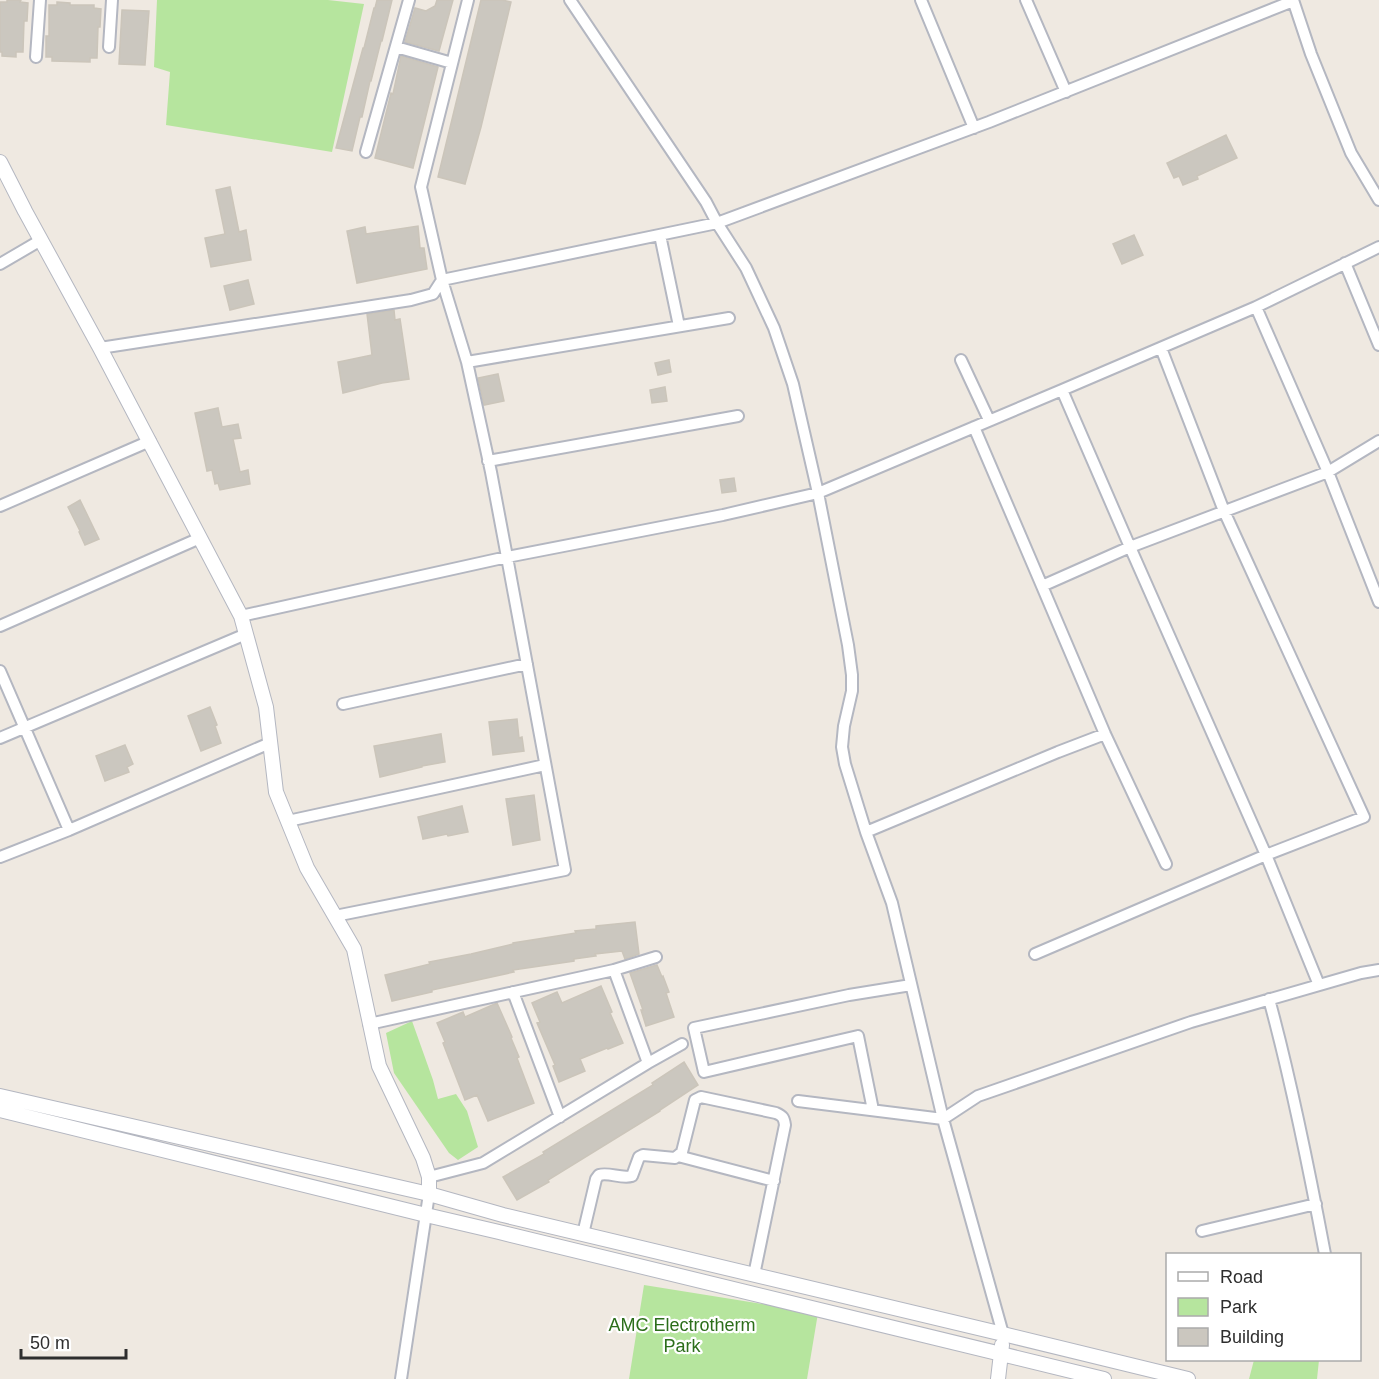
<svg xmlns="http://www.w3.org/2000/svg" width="1379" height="1379" viewBox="0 0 1379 1379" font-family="Arial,sans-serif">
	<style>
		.green { fill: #b6e59e }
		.building { fill: #cbc7bf; stroke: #cbc5ba; stroke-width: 1.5 }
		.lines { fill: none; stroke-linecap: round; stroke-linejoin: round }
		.minor-casing { stroke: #b4b7c1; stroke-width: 14 }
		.tertiary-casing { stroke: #b4b7c1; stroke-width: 16 }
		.minor { stroke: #fff; stroke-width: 10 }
		.tertiary { stroke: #fff; stroke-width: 14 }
		.labels { text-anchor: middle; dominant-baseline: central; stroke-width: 4.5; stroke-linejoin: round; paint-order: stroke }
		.park-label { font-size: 18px; fill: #2c6e1b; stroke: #fff }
	</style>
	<rect width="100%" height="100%" fill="#efe9e1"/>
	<path class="green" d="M 157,0 L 328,0 L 364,4 L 332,152 L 166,125 L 170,72 L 154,67 Z
		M 412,1021 L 433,1080 L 438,1099 L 456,1094 L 467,1111 L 478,1147 L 458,1160 L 449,1153 L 394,1073 L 386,1033 Z
		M 644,1285 L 818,1313 L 807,1379 L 629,1379 Z
		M 1254,1360 L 1319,1360 L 1317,1379 L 1249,1379 Z"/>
	<path class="building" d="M 7,0 L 21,0 L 20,2 L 28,3 L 27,21 L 24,21 L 23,52 L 16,52 L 16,57 L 2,56 L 2,52 L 0,52 L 0,2 L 7,2 Z
		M 377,0 L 392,0 L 382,41 L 381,41 L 371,81 L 370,81 L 362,117 L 360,117 L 352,151 L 336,148 L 363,48 L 364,48 L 374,8 L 375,8 Z
		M 437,0 L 453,0 L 439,51 L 405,42 L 415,8 L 426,11 L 435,6 Z
		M 481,0 L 502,0 L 511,2 L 481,127 L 465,184 L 438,177 Z
		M 57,2 L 70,3 L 70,5 L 94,5 L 94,8 L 101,9 L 100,27 L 98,27 L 97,58 L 90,58 L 90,62 L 52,61 L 52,57 L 46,57 L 46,36 L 49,36 L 49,5 L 57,5 Z
		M 122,10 L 149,11 L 145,65 L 119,64 Z
		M 401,56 L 438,67 L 413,168 L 375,158 L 391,93 L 393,94 Z
		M 1226,135 L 1237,158 L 1197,176 L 1198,179 L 1183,185 L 1179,176 L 1174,178 L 1167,163 Z
		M 230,187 L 239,232 L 246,230 L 251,260 L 211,267 L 205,238 L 225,234 L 216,190 Z
		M 418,226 L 420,248 L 424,248 L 427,269 L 357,283 L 347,231 L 365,227 L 366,234 Z
		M 1134,235 L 1143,255 L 1122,264 L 1113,244 Z
		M 248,280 L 254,304 L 230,310 L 224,286 Z
		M 394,310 L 395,320 L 400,319 L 409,379 L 382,383 L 343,393 L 338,362 L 372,355 L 367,314 Z
		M 669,360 L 671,372 L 658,375 L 655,363 Z
		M 498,374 L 504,401 L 484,405 L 478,378 Z
		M 665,387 L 667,401 L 652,403 L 650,390 Z
		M 218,408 L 222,427 L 238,424 L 241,438 L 233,439 L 240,472 L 248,470 L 250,484 L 220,490 L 218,483 L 215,484 L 212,470 L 207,471 L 195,413 Z
		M 734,478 L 736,491 L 722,493 L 720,480 Z
		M 80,500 L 99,539 L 85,545 L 79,532 L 80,531 L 68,507 Z
		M 210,707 L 217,725 L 215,726 L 221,743 L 201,751 L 188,716 Z
		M 517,719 L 519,738 L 522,737 L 524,751 L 493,755 L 489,722 Z
		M 441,734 L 445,762 L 422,766 L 422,767 L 380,777 L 374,746 Z
		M 125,745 L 133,764 L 127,767 L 129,772 L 105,781 L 96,756 Z
		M 534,795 L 540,840 L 513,845 L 506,799 Z
		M 462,806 L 468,832 L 448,836 L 447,834 L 423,839 L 418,817 Z
		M 635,922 L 639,954 L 625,959 L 622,951 L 595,954 L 596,956 L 574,959 L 574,961 L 513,970 L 514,972 L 432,990 L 432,992 L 392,1001 L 385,975 L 430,964 L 429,962 L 471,954 L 513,944 L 513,943 L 576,933 L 575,931 L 596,929 L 596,926 Z
		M 657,965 L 662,977 L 663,976 L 669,992 L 666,993 L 674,1017 L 646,1026 L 641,1010 L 643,1010 L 630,973 Z
		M 601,986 L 612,1012 L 610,1013 L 623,1043 L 608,1049 L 607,1048 L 580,1059 L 585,1071 L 559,1082 L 553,1066 L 555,1065 L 537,1023 L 540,1022 L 532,1003 L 557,992 L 562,1003 Z
		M 497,1003 L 512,1037 L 511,1038 L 519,1057 L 517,1058 L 534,1103 L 488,1121 L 477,1095 L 465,1100 L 443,1043 L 445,1042 L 437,1023 L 463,1012 L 465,1017 Z
		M 684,1062 L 698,1085 L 660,1110 L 660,1111 L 548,1180 L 549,1182 L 517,1200 L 503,1177 L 544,1154 L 543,1152 L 653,1085 L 652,1083 Z"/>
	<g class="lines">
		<g class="minor-casing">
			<path id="minor" d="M 570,0 L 706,202 L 717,223 L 746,268 L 774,328 L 793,384 L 818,493 L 848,645 L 852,675 L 852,691 L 844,726 L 842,747 L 845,764 L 866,832 L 892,903 L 943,1119 L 1003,1334
				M 921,0 L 974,128
				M 1026,0 L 1066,92
				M 1293,0 L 1311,54 L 1351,153 L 1379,200
				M 109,47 L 112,0
				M 396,47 L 452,63
				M 36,57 L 40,0
				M 366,152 L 409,0
				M 660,235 L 679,326
				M 1345,263 L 1379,345
				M 0,264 L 41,240
				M 1256,307 L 1062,390 L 1130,547 L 1328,472 L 1256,307 L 1379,247
				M 100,348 L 411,300 L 433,294 L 442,280 L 421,187 L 468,0
				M 1161,348 L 1224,511 L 1364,817 L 1266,855 L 1319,985
				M 961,360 L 989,420
				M 467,362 L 729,318
				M 1062,390 L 818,493 L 723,515 L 507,557 L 491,472 L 467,362 L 442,280 L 717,223 L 989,122 L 1293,1
				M 974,427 L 1042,586 L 1130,547 L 1266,855 L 1035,954
				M 1379,441 L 1328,472 L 1379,602
				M 488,461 L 738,416
				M 0,506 L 150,441
				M 1042,586 L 1105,734 L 1166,864
				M 241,616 L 507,557 L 565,870 L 335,916
				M 0,626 L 200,538
				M 0,671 L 69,830 L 0,857
				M 343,704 L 527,664
				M 0,738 L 246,634
				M 288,821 L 545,765
				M 69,830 L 270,743
				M 866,832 L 1058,752 L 1105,734
				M 614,970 L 656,957
				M 513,992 L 560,1117
				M 1269,999 C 1292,1083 1309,1169 1325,1254
				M 369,1024 L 614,970 L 648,1063 L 483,1163 L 429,1177
				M 648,1063 L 682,1044
				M 798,1101 L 943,1119 L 978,1096 L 1191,1022 L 1361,973 L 1379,970
				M 873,1110 L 858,1036 L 704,1072 L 694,1028 L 849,995 L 911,985
				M 678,1156 L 774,1181
				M 1202,1231 L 1316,1204
				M 583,1234 L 596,1179 L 599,1175 C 609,1172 621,1179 632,1176 L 639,1157 L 643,1155 L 675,1158 L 682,1152 L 695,1100 L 701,1097 L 776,1113 C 783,1116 784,1118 785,1125 L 754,1275
				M 401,1379 L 429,1194"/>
		</g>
		<g class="tertiary-casing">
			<path id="tertiary" d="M 0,162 L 25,211 L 100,348 L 241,616 L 266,707 L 276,792 L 307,868 L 354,949 L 379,1066 L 423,1158 L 429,1177 L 429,1194
				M 0,1096 L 429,1194 L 503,1215 L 1003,1334 L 1188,1379
				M 0,1110 L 426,1215 L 499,1232 L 1104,1379
				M 998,1379 L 1002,1345"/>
		</g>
		<use href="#minor" class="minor"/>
		<use href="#tertiary" class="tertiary"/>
	</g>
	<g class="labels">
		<g class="park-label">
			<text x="682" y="1325">AMC Electrotherm<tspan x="682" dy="21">Park</tspan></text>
		</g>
	</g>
	<rect x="1166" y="1253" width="195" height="108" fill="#ffffff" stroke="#ababab" stroke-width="1.5"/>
	<rect x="1178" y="1272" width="30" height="9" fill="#ffffff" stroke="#ababab" stroke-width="1.5"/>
	<text x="1220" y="1283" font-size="18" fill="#2e2e2e">Road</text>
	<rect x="1178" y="1298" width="30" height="18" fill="#b6e59e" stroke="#ababab" stroke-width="1.5"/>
	<text x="1220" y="1313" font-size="18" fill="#2e2e2e">Park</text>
	<rect x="1178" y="1328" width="30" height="18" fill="#cbc7bf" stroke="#ababab" stroke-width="1.5"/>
	<text x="1220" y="1343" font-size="18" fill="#2e2e2e">Building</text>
	<path d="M21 1349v9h105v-9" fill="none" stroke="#2e2e2e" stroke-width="3"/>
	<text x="30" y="1349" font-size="18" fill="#2e2e2e" stroke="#ffffff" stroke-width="4.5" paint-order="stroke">50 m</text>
</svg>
